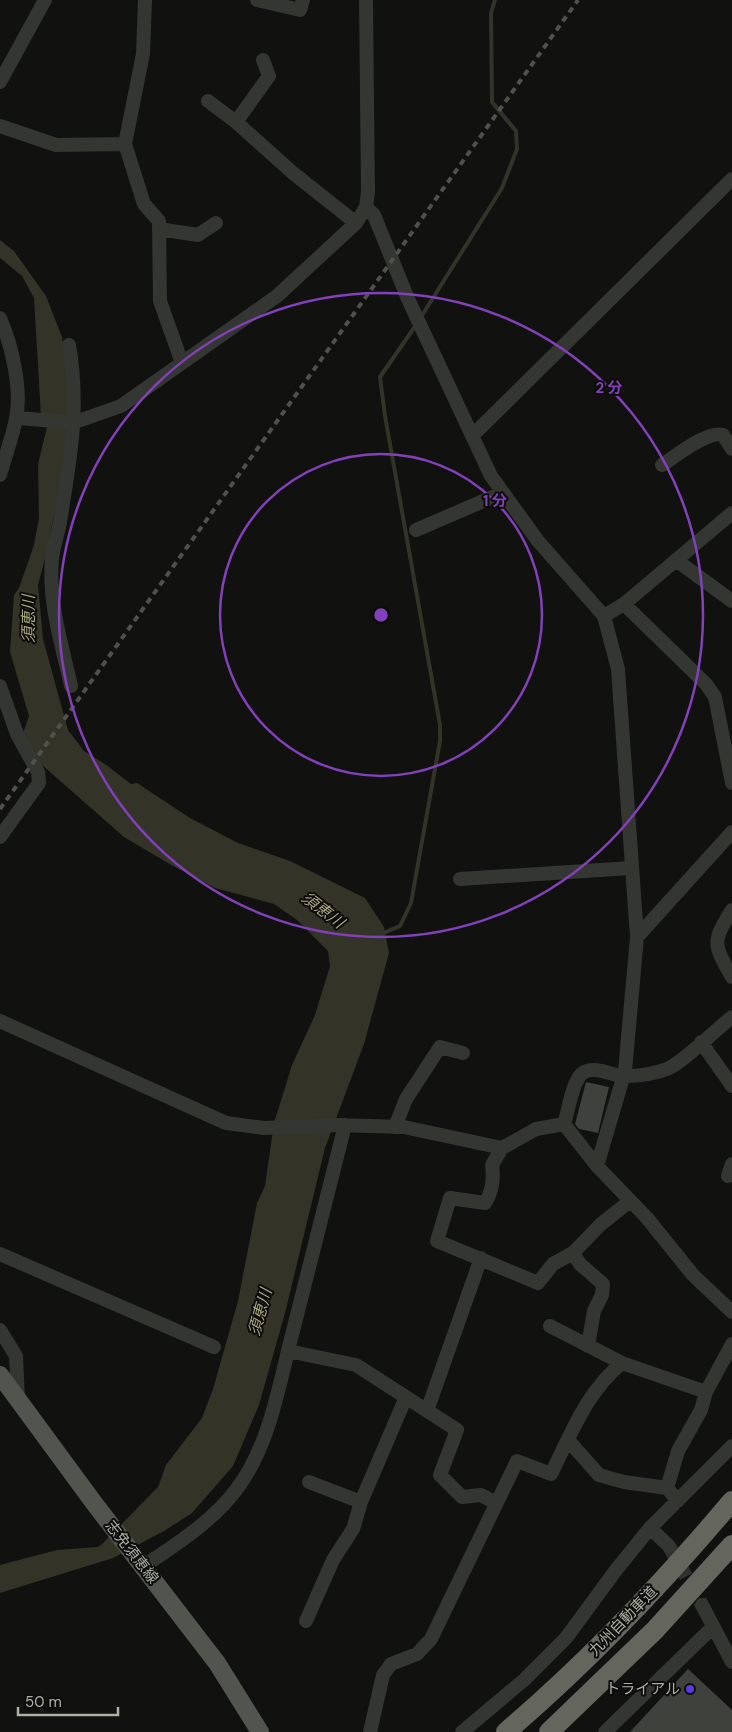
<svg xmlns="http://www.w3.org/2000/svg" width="732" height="1732" viewBox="0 0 732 1732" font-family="'DM Sans','Noto Sans JP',sans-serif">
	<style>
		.water { fill: #333328 }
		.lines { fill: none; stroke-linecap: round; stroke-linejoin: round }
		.stream { stroke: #333328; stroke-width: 4 }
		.building { fill: #3f413d }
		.minor-tunnel { stroke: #30312d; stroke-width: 14; stroke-dasharray: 14 7; stroke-linecap: butt }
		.minor { stroke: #343631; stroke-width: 14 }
		.major { stroke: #52554e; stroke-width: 18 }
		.highway { stroke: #64665e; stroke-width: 20 }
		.rail { stroke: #4f514b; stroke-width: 4; stroke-dasharray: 6 5; stroke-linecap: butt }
		.ring { fill: none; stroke: #8240bb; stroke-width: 2.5 }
		.poi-dot { fill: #5c3ae0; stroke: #0c0c0b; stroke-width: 2 }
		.labels { text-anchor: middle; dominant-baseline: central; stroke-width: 4; stroke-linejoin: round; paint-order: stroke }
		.street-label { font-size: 15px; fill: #adb1a3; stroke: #0c0c0b }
		.poi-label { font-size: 15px; fill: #adb1a3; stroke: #0c0c0b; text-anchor: end }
		.water-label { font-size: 16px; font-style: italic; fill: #a9a97c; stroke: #0c0c0b }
		.centre { fill: #8240bb; stroke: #0c0c0b; stroke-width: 2.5 }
		.ring-label { font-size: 15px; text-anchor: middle; font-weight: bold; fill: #8240bb; stroke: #0c0c0b; stroke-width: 4; stroke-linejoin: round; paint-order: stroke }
	</style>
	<rect width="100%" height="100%" fill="#111110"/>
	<path class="water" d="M 0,240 L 14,251 L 46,296 L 62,337 L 69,378 L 67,429 L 58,495 L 46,555 L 38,585 L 43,639 L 68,730 L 84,751 L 105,764 L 131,784 L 137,783 L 190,818 L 238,843 L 290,861 L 365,898 L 384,927 L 389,953 L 364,1044 L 325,1148 L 285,1313 L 259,1405 L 233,1466 L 192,1513 L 164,1531 L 113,1558 L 0,1593 L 0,1565 L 57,1550 L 98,1547 L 102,1544 L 158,1487 L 166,1465 L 202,1418 L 213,1389 L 238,1301 L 257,1203 L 265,1186 L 274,1123 L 292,1065 L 315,1015 L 330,966 L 328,951 L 297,920 L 274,904 L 215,888 L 173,866 L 124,837 L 41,764 L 23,733 L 29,716 L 10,652 L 14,595 L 19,588 L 34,545 L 39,518 L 38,464 L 47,427 L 41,417 L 34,298 L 22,276 L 0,258 Z"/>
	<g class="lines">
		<path class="stream" d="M 421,317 L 502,188 L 517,149 L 516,131 L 492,102 L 491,13 L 495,0
			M 381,934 L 400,926 L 411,903 L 440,741 L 440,725 L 385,416 L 380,377 L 416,325"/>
	</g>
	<path class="building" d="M 586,1082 L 609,1087 L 598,1133 L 579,1129 L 575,1124 Z
		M 688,1669 L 732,1710 L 732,1732 L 630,1732 Z"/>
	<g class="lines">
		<path class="minor-tunnel" d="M 669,1546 L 702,1605"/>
		<path class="minor" d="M 145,0 L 143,54 L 125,144 L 144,204 L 159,221 L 160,301 L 182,363
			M 257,0 L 300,10 L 303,0
			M 0,82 L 45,0
			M 208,101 L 236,122 L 293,173 L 356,223
			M 236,122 L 269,76 L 263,60
			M 0,126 L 56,145 L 125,144
			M 366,207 L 374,215 L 408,299 L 491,476 L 538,541 L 604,616 L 618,669 L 637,937 L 625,1071 L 597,1166
			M 159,229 L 198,235 L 216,223
			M 0,318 C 12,345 22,390 16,419 C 12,438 5,457 0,475
			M 69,345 C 80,410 70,458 60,522 C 58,534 53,547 52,559 C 48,602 62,645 71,686
			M 17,418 L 69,422 L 81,420 L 121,406 L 277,296 L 356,223 L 366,207 L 368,192 L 366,0
			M 472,436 L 732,179
			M 662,465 C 676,456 708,430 723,435 L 732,449
			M 416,530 L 502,493
			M 676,560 L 732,601
			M 624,604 L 732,513
			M 604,616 L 624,604 L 706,684 L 715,697 L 732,783
			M 0,686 L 17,734 L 38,772 L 39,783 L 0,837
			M 460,879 L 631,868
			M 732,910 C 712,942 713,944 732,977
			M 637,937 L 732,832
			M 0,1021 L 226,1123 L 264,1128 L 336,1125 L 404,1127 L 502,1148 L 536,1129 L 564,1124 L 597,1166 L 647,1218 L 693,1275 L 732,1312
			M 701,1042 L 732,1086
			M 564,1124 C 569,1110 572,1079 584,1072 C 598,1066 612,1076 625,1076 C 639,1076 654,1074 667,1069 C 681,1064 718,1028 732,1017
			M 395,1127 L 406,1099 L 440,1047 L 463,1053
			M 502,1148 L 492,1165 C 494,1179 493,1191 485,1203 L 450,1198 L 437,1241 L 538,1283 L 553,1264 L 573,1253 L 600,1225 L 630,1201
			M 728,1176 L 732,1164
			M 573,1253 L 580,1264 L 603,1284 L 602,1295 L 594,1311 L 588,1346
			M 0,1254 L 214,1347
			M 550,1326 L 622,1363 L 706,1392 L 732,1344
			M 0,1330 L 16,1356 L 18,1401
			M 288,1351 L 356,1365 L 457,1430 L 440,1475 L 462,1497 L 481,1495 L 496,1503
			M 427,1411 L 481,1258
			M 568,1440 L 599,1475 L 624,1482 L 667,1488
			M 309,1482 L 361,1502
			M 678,1501 L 667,1488 L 678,1451 L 701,1410 L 706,1392
			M 650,1528 L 669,1546
			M 143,1567 C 176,1544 212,1522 236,1490 C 270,1446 279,1384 293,1331 C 310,1263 327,1194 345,1125
			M 702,1605 L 732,1662
			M 306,1621 L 333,1560 L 353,1529 L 361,1502 L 406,1397
			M 370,1732 L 383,1675 L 391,1664 L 417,1654 L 431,1639 L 517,1461 L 551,1474 C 571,1434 587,1391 622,1363
			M 462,1732 L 524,1680 L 566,1638 L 616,1570 L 650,1528 L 732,1446
			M 605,1732 L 713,1627"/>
		<path class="major" d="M 0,1375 L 94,1503 L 217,1663 L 260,1732"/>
		<path class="highway" d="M 506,1732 C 588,1662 663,1583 732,1501
			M 549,1732 L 655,1630 L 732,1545"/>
		<path class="rail" d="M 0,809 L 578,0"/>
	</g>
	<g class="ring">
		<circle cx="381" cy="615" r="161"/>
		<circle cx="381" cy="615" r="322"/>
	</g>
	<circle class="poi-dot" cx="690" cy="1689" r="5"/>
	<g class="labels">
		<g class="street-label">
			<text transform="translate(132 1552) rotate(52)">志免須恵線</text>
			<text transform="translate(623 1621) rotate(-46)">九州自動車道</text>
		</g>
		<g class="poi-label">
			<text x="680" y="1689">トライアル</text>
		</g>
		<g class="water-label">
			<text transform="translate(28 619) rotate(-90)">須恵川</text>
			<text transform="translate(323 910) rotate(37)">須恵川</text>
			<text transform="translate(260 1312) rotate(-75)">須恵川</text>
		</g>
	</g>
	<circle cx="381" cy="615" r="8" class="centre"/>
	<g class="ring-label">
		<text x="609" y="393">2 分</text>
		<text x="495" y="506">1 分</text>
	</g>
	<path d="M18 1707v8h100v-8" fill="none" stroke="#adb1a3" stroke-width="2.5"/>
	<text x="25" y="1707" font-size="15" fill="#adb1a3" stroke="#0c0c0b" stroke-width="4" paint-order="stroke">50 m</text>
</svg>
